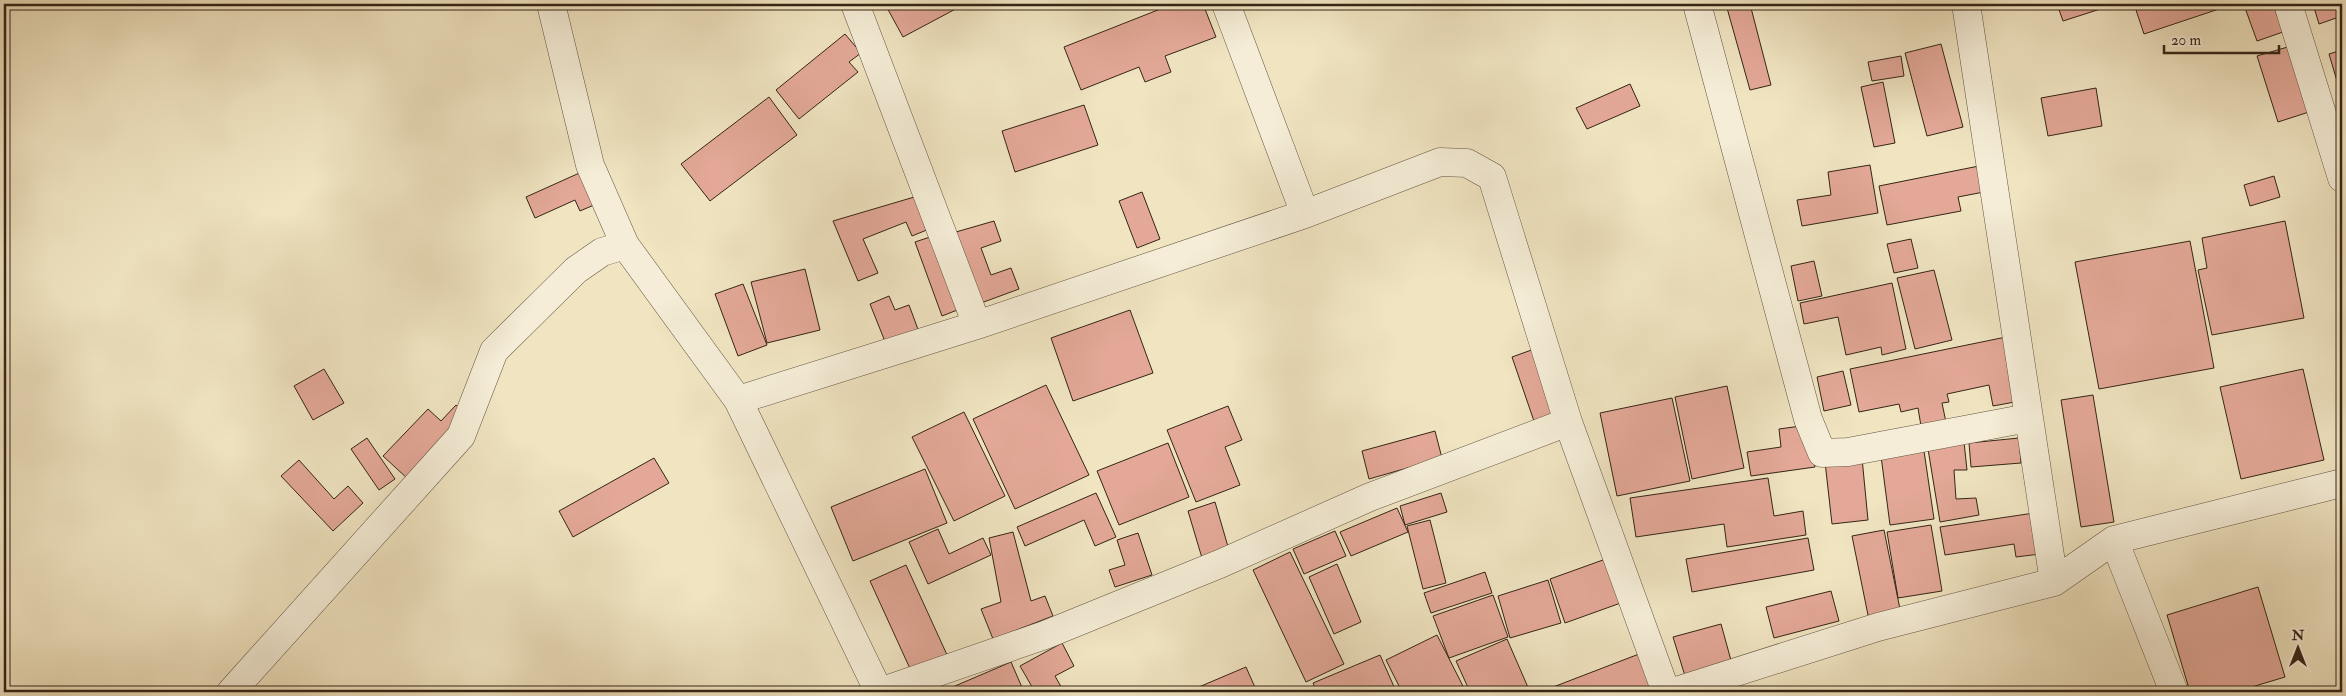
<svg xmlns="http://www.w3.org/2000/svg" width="2346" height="696" viewBox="0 0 2346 696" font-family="'IM FELL Double Pica',serif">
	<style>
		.building { fill: #e3a897; stroke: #342516 }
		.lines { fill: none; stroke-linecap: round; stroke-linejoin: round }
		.minor-casing { stroke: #635541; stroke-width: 29 }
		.minor { stroke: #f5edd7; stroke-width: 28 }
	</style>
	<rect width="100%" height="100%" fill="#f0e4c1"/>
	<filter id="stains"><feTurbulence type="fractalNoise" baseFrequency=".004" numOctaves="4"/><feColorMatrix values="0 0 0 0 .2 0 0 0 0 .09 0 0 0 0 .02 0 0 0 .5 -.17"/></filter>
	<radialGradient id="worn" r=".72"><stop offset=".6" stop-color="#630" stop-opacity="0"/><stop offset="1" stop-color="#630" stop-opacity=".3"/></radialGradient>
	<path class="building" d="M 885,4 L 965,4 L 903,37 Z
		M 1173,4 L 1203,4 L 1216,37 L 1165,56 L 1171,72 L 1145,82 L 1139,67 L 1081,90 L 1064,47 Z
		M 1743,4 L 1750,4 L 1771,85 L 1750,90 L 1727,8 Z
		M 2057,4 L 2116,4 L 2063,21 Z
		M 2134,4 L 2234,4 L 2144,34 Z
		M 2249,4 L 2273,4 L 2283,32 L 2257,41 L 2244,5 Z
		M 2313,4 L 2342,4 L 2342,16 L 2319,24 Z
		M 845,34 L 861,53 L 849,62 L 858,72 L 799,119 L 776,90 Z
		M 1941,44 L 1963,127 L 1927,136 L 1905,53 Z
		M 2291,46 L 2312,111 L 2278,122 L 2257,56 Z
		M 2342,50 L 2342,98 L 2329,54 Z
		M 1901,56 L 1904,76 L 1872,81 L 1868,62 Z
		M 1883,82 L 1895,143 L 1874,147 L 1861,87 Z
		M 1630,84 L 1640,106 L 1587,129 L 1576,108 Z
		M 2096,88 L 2102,126 L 2048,136 L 2041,98 Z
		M 769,97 L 797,135 L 710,201 L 681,164 Z
		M 1084,105 L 1098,145 L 1015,172 L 1002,131 Z
		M 1870,165 L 1878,213 L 1802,226 L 1797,200 L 1831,195 L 1828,172 Z
		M 1984,165 L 1989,191 L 1958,197 L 1961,211 L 1887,225 L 1879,186 Z
		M 586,170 L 601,202 L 580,211 L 575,200 L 535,218 L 526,197 Z
		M 2274,176 L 2280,197 L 2250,206 L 2244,185 Z
		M 1142,192 L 1160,239 L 1137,248 L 1119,201 Z
		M 921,195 L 934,227 L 912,236 L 906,222 L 863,239 L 878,273 L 858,281 L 833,221 Z
		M 994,221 L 1001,241 L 981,248 L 991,275 L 1011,268 L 1019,289 L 973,306 L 949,234 Z
		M 2285,221 L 2304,318 L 2212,335 L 2198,270 L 2207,268 L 2202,238 Z
		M 939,234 L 965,307 L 942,316 L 915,242 Z
		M 1911,239 L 1918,268 L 1894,273 L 1887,244 Z
		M 2190,241 L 2214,368 L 2099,389 L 2075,262 Z
		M 1814,261 L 1822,296 L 1798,301 L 1791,266 Z
		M 805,269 L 820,330 L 767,343 L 751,282 Z
		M 1934,270 L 1952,340 L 1915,349 L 1897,278 Z
		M 1892,283 L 1906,349 L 1882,355 L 1881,347 L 1846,355 L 1838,317 L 1804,324 L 1800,303 Z
		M 743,284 L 767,345 L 738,356 L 715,294 Z
		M 889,296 L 895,310 L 909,305 L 919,332 L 886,344 L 870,304 Z
		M 1130,310 L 1153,373 L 1073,401 L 1051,338 Z
		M 2006,337 L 2020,401 L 1993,406 L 1989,385 L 1947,394 L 1949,402 L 1942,403 L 1947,427 L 1922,432 L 1918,408 L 1901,412 L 1899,404 L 1859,412 L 1850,369 Z
		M 1537,348 L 1562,418 L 1536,427 L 1512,357 Z
		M 324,369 L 344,403 L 313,420 L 294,386 Z
		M 2303,369 L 2324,460 L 2241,479 L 2220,387 Z
		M 1843,371 L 1851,405 L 1824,411 L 1817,377 Z
		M 1046,385 L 1089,475 L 1015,509 L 973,419 Z
		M 1727,386 L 1744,468 L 1692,479 L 1675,397 Z
		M 2093,395 L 2114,522 L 2081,527 L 2061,400 Z
		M 1672,398 L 1690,481 L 1617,496 L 1600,413 Z
		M 456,405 L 468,415 L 408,479 L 383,456 L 428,409 L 441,421 Z
		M 1228,406 L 1242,440 L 1225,447 L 1240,485 L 1196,502 L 1167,430 Z
		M 964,412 L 1005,496 L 954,521 L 912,437 Z
		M 1808,425 L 1815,467 L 1751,476 L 1747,452 L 1781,447 L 1779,429 Z
		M 1435,431 L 1442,458 L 1369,479 L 1362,451 Z
		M 367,438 L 395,479 L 379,490 L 351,449 Z
		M 2019,438 L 2021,463 L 1971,467 L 1969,443 Z
		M 1964,442 L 1967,470 L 1954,470 L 1956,499 L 1976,498 L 1979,515 L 1940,522 L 1928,449 Z
		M 1168,443 L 1189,497 L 1119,525 L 1097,471 Z
		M 1924,451 L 1934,519 L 1890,525 L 1881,456 Z
		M 654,458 L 669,483 L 573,537 L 559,511 Z
		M 1862,458 L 1868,520 L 1832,524 L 1825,462 Z
		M 299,460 L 334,499 L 348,486 L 363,503 L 333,531 L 281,476 Z
		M 925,469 L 947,523 L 853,561 L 831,507 Z
		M 1768,478 L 1774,516 L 1803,511 L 1806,535 L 1727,547 L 1724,524 L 1636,537 L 1630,498 Z
		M 1096,493 L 1116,537 L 1095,546 L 1084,520 L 1025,546 L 1017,527 Z
		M 1441,493 L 1447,512 L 1405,525 L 1400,506 Z
		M 1215,502 L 1229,550 L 1202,558 L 1188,511 Z
		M 1397,508 L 1408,532 L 1351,556 L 1340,532 Z
		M 2034,513 L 2040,554 L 2016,557 L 2014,544 L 1945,555 L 1940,527 Z
		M 1430,520 L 1446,583 L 1423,589 L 1407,526 Z
		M 1931,525 L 1942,591 L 1898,598 L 1887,532 Z
		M 938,529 L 949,554 L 983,538 L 991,555 L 928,584 L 909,542 Z
		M 1884,530 L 1901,614 L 1869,620 L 1852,536 Z
		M 1335,531 L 1346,556 L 1304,574 L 1293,549 Z
		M 1013,532 L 1031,601 L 1045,596 L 1053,616 L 993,639 L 981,609 L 1001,602 L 989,538 Z
		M 1138,533 L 1152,575 L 1115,587 L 1109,570 L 1125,565 L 1117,540 Z
		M 1808,538 L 1814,570 L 1692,592 L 1686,559 Z
		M 1290,552 L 1344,664 L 1306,682 L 1253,570 Z
		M 1614,556 L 1629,600 L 1565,623 L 1550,579 Z
		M 1337,564 L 1361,622 L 1334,634 L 1309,577 Z
		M 906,565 L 948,657 L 912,673 L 870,581 Z
		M 1485,572 L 1492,593 L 1431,613 L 1424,593 Z
		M 1548,580 L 1561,623 L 1510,638 L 1498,596 Z
		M 2258,587 L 2285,677 L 2235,692 L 2190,692 L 2167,615 Z
		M 1831,591 L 1839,621 L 1774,638 L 1766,607 Z
		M 1493,595 L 1508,637 L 1449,658 L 1433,616 Z
		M 1721,624 L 1732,664 L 1685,676 L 1673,637 Z
		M 1437,635 L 1466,692 L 1402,692 L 1386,660 Z
		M 1507,639 L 1530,692 L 1470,692 L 1456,661 Z
		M 1062,643 L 1074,666 L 1055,676 L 1064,692 L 1035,692 L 1020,666 Z
		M 1639,654 L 1652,686 L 1636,692 L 1550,692 L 1548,689 Z
		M 1380,655 L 1395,689 L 1388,692 L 1317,692 L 1313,683 Z
		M 1011,662 L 1024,692 L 941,692 Z
		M 1246,667 L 1257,692 L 1187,692 Z"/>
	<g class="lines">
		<g class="minor-casing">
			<path id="minor" d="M 551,4 L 590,165 L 625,245 L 738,400 L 879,692
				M 855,4 L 977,325
				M 1226,4 L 1305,214
				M 1697,4 L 1808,419 L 1822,453 L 1848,452 L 2028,418
				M 1966,4 L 2054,582
				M 2288,4 L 2342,178
				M 738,400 L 977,325 L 1305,214 L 1440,162 L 1467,163 L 1492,177 L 1568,422 L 1666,692
				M 2114,540 L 2174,692
				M 231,692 L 461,436 L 494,351 L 576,270 L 602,252 L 625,245
				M 880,692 L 1045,635 L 1222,563 L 1370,497 L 1568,422
				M 1673,692 L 1878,627 L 2054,582 L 2114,540 L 2342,483"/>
		</g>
		<use href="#minor" class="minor"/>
	</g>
	<rect width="2346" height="696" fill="none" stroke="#f0e4c1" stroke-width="20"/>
	<rect x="5" y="5" width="2336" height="686" fill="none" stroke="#342516" stroke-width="2.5"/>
	<rect x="10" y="10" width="2326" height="676" fill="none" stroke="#342516"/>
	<g transform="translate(2298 648)" stroke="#f5edd7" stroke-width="4" paint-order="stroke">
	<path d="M0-4L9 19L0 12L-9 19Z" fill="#342516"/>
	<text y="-8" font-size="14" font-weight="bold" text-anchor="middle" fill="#342516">N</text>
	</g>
	<path d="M2164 45v8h115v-8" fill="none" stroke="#342516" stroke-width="2.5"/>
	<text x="2171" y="45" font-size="15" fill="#342516" stroke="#f5edd7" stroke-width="4" paint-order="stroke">20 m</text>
	<rect width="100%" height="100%" filter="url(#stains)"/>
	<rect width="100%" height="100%" fill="url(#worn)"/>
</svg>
